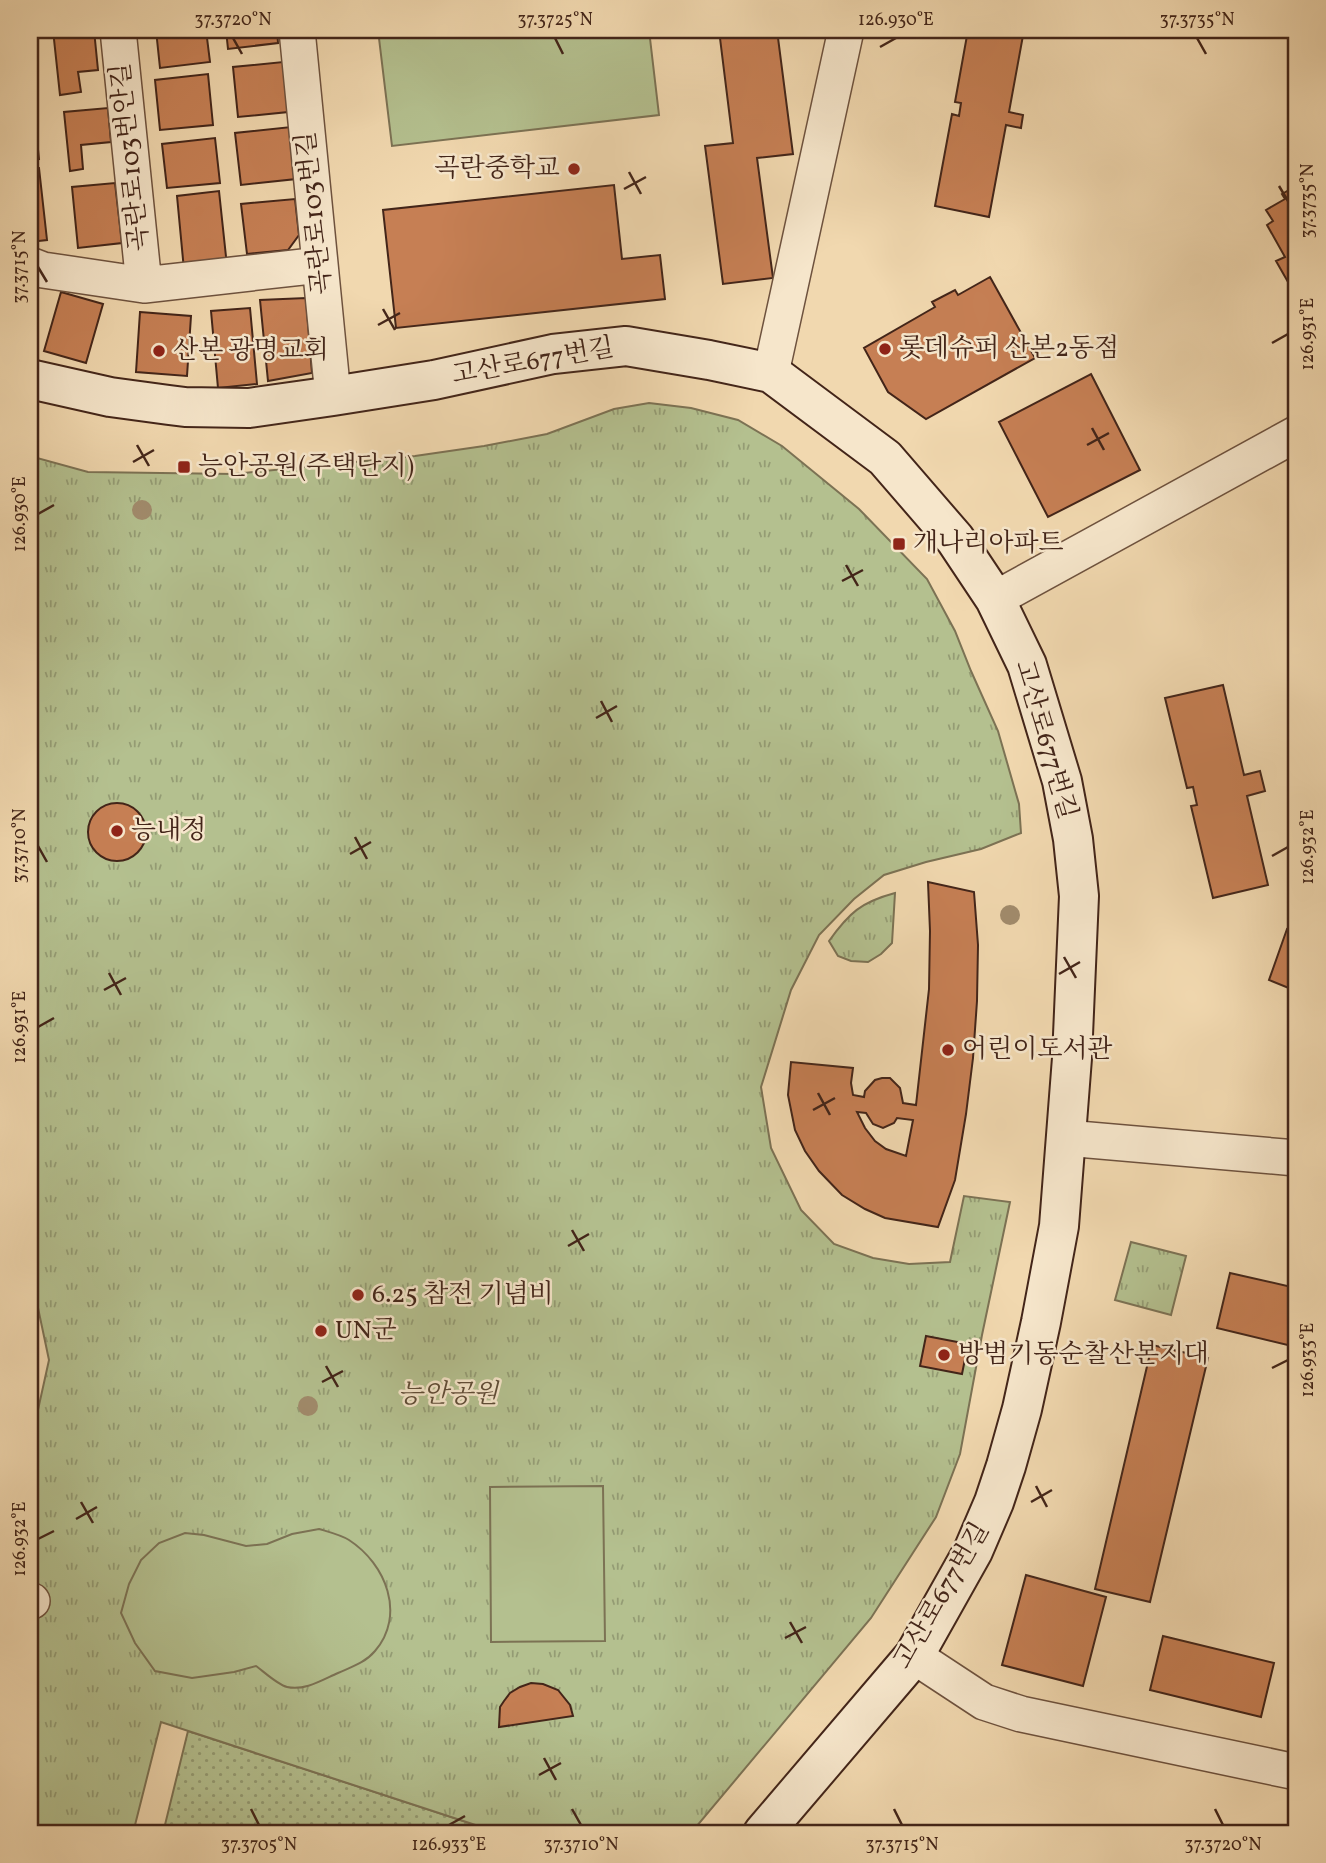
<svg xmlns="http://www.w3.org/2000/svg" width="1326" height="1863" viewBox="0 0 1326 1863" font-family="Vollkorn,'Noto Serif KR',serif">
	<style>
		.grass { fill: url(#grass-dots); stroke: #7c7254; stroke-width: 2 }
		.park { fill: url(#park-tufts); stroke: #7c7254; stroke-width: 2 }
		.garden { fill: #b4c08f; stroke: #7c7254; stroke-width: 2 }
		.building { fill: #c67f54; stroke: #432519; stroke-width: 2; fill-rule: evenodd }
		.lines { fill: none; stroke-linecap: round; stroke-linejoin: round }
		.street-casing { stroke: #6e523e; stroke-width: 38 }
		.secondary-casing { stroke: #432519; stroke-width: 42 }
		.street { stroke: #f6e6cb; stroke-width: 35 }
		.secondary { stroke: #f6e6cb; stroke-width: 38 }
		.tree { fill: #a18b6c }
		.ticks { fill: none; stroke: #432519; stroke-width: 2.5 }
		.poi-dot { fill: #8f2418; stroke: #f6e6cb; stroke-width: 2.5 }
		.labels { text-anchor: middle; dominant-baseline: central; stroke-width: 5; stroke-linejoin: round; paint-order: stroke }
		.street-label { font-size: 26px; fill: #432519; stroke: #f6e6cb }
		.poi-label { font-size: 26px; fill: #432519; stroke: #f6e6cb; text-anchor: start }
		.park-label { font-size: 26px; font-style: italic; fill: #5f4c36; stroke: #f6e6cb }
		.neatline { fill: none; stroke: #432519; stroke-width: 2.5 }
		.ticks-label { font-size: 18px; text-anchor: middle; fill: #432519 }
	</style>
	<defs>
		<pattern id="grass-dots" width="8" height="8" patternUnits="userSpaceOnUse" patternTransform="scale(1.75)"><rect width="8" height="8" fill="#b4c08f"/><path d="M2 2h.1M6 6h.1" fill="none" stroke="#949c74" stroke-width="1.8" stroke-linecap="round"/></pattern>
		<pattern id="park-tufts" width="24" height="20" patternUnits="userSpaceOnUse" patternTransform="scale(1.75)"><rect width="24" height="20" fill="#b4c08f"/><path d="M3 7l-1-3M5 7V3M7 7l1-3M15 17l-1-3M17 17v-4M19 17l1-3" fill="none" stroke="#949c74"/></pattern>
	</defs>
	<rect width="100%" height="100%" fill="#f1d8af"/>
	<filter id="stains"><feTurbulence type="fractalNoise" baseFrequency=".00286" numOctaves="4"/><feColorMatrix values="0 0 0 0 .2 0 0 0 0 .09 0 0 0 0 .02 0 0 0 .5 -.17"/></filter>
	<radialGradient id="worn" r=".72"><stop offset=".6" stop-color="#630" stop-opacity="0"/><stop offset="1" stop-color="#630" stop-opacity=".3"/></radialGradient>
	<path class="grass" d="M 188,1731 L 500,1833 L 163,1833 Z"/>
	<path class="park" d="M 649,403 L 691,408 L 738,420 L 782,446 L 859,509 L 927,579 L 955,631 L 971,671 L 998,731 L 1019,804 L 1021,833 L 981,849 L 926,862 L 884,875 L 854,899 L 819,935 L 791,990 L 761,1087 L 771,1148 L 801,1210 L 834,1244 L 873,1258 L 909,1264 L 950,1262 L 964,1196 L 1010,1202 L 982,1335 L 960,1454 L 936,1517 L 871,1618 L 691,1833 L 500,1833 L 161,1722 L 133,1833 L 30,1833 L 30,1446 L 49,1360 L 30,1270 L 30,456 L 88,472 L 234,474 L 415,456 L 484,446 L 547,434 L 614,409 Z
		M 895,893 L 892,943 L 881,954 L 868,962 L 851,961 L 838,956 L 829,941 C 849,913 861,902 895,893 Z
		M 1131,1242 L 1186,1256 L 1171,1315 L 1115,1300 Z"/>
	<path class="garden" d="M 378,30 L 649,30 L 659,115 L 392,146 Z
		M 603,1486 L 605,1641 L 491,1642 L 490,1487 Z
		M 319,1529 C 329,1532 341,1535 349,1540 C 386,1564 406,1615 375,1651 C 365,1663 351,1667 338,1673 C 322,1680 305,1691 287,1687 C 278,1685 263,1671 256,1666 L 234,1672 L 192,1678 L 155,1671 L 135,1643 L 121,1613 L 129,1584 L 141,1560 L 159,1543 L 185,1533 L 204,1535 L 246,1546 L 267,1544 L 292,1534 Z"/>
	<path class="building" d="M 53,30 L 94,30 L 98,70 L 78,72 L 81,92 L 60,95 Z
		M 156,30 L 206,30 L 210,62 L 160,68 Z
		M 226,30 L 277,30 L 278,43 L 228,49 Z
		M 719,30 L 777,30 L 793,154 L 757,158 L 773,278 L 723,284 L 705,146 L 733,143 Z
		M 968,30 L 1024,30 L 1009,112 L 1023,115 L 1021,128 L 1006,125 L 989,217 L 935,206 L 952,114 L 959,116 L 961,103 L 955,102 Z
		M 283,62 L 288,112 L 238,117 L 233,67 Z
		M 208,74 L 213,125 L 160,130 L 155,80 Z
		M 108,108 L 111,142 L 81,145 L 83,169 L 70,171 L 64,112 Z
		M 30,111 L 34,111 L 39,159 L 30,160 Z
		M 291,127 L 296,179 L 241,185 L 235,133 Z
		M 215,138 L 220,183 L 167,188 L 162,144 Z
		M 39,168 L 47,240 L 30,242 L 30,169 Z
		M 115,183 L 122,243 L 78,248 L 72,187 Z
		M 614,185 L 622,259 L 660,255 L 665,299 L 396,328 L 383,210 Z
		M 1296,186 L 1296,296 L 1276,261 L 1285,257 L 1267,225 L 1273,221 L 1266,210 L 1285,199 L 1282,194 Z
		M 219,191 L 227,266 L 184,270 L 177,196 Z
		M 295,199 L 299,235 L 288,250 L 247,254 L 241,204 Z
		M 990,277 L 1035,358 L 926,419 L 888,392 L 864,348 L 935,307 L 932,302 L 955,290 L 958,295 Z
		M 61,292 L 103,304 L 86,363 L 44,351 Z
		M 306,298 L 312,373 L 268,381 L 260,300 Z
		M 250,308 L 257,384 L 218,388 L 211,311 Z
		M 140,312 L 191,316 L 187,376 L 136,372 Z
		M 1091,374 L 1140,470 L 1048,517 L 999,422 Z
		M 1223,685 L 1244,775 L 1260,771 L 1265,791 L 1247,796 L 1268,885 L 1213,898 L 1191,806 L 1197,805 L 1193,787 L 1187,788 L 1165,698 Z
		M88 832a29 29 0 1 1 58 0a29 29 0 1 1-58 0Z
		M 928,882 L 974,892 L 978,945 L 977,1001 L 973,1058 L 966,1114 L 955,1180 L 938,1227 L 885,1218 L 865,1209 L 842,1195 L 819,1171 L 805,1151 L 795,1130 L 788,1095 L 791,1062 L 853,1068 L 851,1083 L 853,1095 L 864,1097 L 865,1091 L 875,1080 L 882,1078 L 890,1078 L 900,1088 L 903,1103 L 916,1105 L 929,989 L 930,931 ZM 857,1112 L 866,1113 L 873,1124 L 883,1128 L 894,1123 L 897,1118 L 913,1120 L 906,1156 L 886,1149 L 875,1141 L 865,1128 Z
		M 1287,929 L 1296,933 L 1296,991 L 1269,980 Z
		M 1230,1273 L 1296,1288 L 1296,1347 L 1217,1328 Z
		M 926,1336 L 968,1344 L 962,1374 L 920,1366 Z
		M 1152,1345 L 1208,1358 L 1150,1602 L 1095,1589 Z
		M 1026,1575 L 1106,1597 L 1083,1686 L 1002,1665 Z
		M 1163,1636 L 1274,1663 L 1261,1717 L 1150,1690 Z
		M 531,1683 L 543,1684 L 558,1690 L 570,1705 L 573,1716 L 499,1727 L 500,1707 L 504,1701 L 510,1693 L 520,1687 Z"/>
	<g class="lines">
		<g class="street-casing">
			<path id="street" d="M 118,30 L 144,285
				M 297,30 L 333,396
				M 30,265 L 43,270 L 144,285 L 320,265
				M 771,373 L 846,30
				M 995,599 L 1296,434
				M 1066,1138 L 1296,1158
				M 30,1601 L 32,1601
				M 914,1656 L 984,1702 L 1021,1714 L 1296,1772"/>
		</g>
		<g class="secondary-casing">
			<path id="secondary" d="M 30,379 L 110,397 L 169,405 L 185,407 L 249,408 L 333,396 L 434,380 L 553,354 L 626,346 L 709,360 L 771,373 L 885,458 L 955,539 L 995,599 L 1027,665 L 1062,781 L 1073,839 L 1079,896 L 1072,1058 L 1059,1226 L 1041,1322 L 1022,1409 L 1006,1466 L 994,1502 L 973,1551 L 914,1656 L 763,1833"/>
		</g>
		<use href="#street" class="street"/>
		<use href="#secondary" class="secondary"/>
	</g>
	<g class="tree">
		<circle cx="142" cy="510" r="10"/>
		<circle cx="1010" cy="915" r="10"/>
		<circle cx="308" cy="1406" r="10"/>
	</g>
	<path class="ticks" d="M 233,38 L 242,54M 555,38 L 563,54M 1197,38 L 1206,54M 880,47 L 896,38M 629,172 L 641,194M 1279,186 L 1288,201M 624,189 L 646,177M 38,267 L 47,282M 383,309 L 395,330M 378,325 L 400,313M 1272,343 L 1288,334M 1092,428 L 1104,450M 137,445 L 149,466M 1087,445 L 1109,433M 133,462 L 154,450M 38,514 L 54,505M 846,565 L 858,586M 842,581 L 863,570M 601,701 L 612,722M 596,718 L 617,706M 355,837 L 367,859M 38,846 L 47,862M 350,854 L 371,842M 1272,856 L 1288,847M 1064,957 L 1076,978M 109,973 L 121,995M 1059,974 L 1080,962M 104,990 L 126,978M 38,1027 L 54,1018M 818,1093 L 830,1115M 813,1110 L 835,1098M 572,1230 L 584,1251M 568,1246 L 589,1234M 326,1366 L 338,1387M 1272,1368 L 1288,1360M 322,1382 L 343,1371M 1036,1486 L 1047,1507M 81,1502 L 93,1523M 1031,1502 L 1052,1490M 76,1519 L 97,1507M 38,1539 L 54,1531M 790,1622 L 802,1643M 785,1638 L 806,1627M 544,1758 L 556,1780M 539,1775 L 561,1763M 251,1809 L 259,1825M 572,1809 L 581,1825M 894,1809 L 902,1825M 1215,1809 L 1223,1825M 449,1825 L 465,1816"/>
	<g class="poi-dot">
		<circle cx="574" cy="169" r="7"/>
		<circle cx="885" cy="349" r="7"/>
		<circle cx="159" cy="351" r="7"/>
		<rect x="177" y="460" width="14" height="14" rx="3.5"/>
		<rect x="892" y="537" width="14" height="14" rx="3.5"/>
		<circle cx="117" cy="831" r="7"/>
		<circle cx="948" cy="1050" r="7"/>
		<circle cx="358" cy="1295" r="7"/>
		<circle cx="321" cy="1331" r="7"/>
		<circle cx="944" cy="1355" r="7"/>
	</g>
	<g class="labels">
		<g class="street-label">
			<text transform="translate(131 157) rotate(-96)">곡란로103번안길</text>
			<text transform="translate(315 213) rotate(-96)">곡란로103번길</text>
			<text transform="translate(533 362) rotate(-10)">고산로677번길</text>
			<text transform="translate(1045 740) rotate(74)">고산로677번길</text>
			<text transform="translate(942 1596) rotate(-60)">고산로677번길</text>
		</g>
		<g class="poi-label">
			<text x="560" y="169" text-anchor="end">곡란중학교</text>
			<text x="899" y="349">롯데슈퍼 산본2동점</text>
			<text x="173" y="351">산본 광명교회</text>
			<text x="198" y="467">능안공원(주택단지)</text>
			<text x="913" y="544">개나리아파트</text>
			<text x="131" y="831">능내정</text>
			<text x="962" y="1050">어린이도서관</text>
			<text x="372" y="1295">6.25 참전 기념비</text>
			<text x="335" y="1331">UN군</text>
			<text x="958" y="1355">방범기동순찰산본지대</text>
		</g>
		<g class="park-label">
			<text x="448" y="1395">능안공원</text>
		</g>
	</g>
	<rect width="1326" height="1863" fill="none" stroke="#f1d8af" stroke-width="77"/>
	<rect x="38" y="38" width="1250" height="1787" class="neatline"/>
	<g class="ticks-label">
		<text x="233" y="25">37.3720°N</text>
		<text x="555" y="25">37.3725°N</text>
		<text x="896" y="25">126.930°E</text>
		<text x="1197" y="25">37.3735°N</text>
		<text transform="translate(1307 201) rotate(-90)" y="6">37.3735°N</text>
		<text transform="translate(19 267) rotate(-90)" y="6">37.3715°N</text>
		<text transform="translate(1307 334) rotate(-90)" y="6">126.931°E</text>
		<text transform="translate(19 514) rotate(-90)" y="6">126.930°E</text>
		<text transform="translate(19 846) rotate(-90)" y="6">37.3710°N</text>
		<text transform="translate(1307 847) rotate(-90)" y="6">126.932°E</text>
		<text transform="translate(19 1027) rotate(-90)" y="6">126.931°E</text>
		<text transform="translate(1307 1360) rotate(-90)" y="6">126.933°E</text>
		<text transform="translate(19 1539) rotate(-90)" y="6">126.932°E</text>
		<text x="259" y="1850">37.3705°N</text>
		<text x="449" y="1850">126.933°E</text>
		<text x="581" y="1850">37.3710°N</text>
		<text x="902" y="1850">37.3715°N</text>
		<text x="1223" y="1850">37.3720°N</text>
	</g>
	<rect width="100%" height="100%" filter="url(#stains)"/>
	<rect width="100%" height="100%" fill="url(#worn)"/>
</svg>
